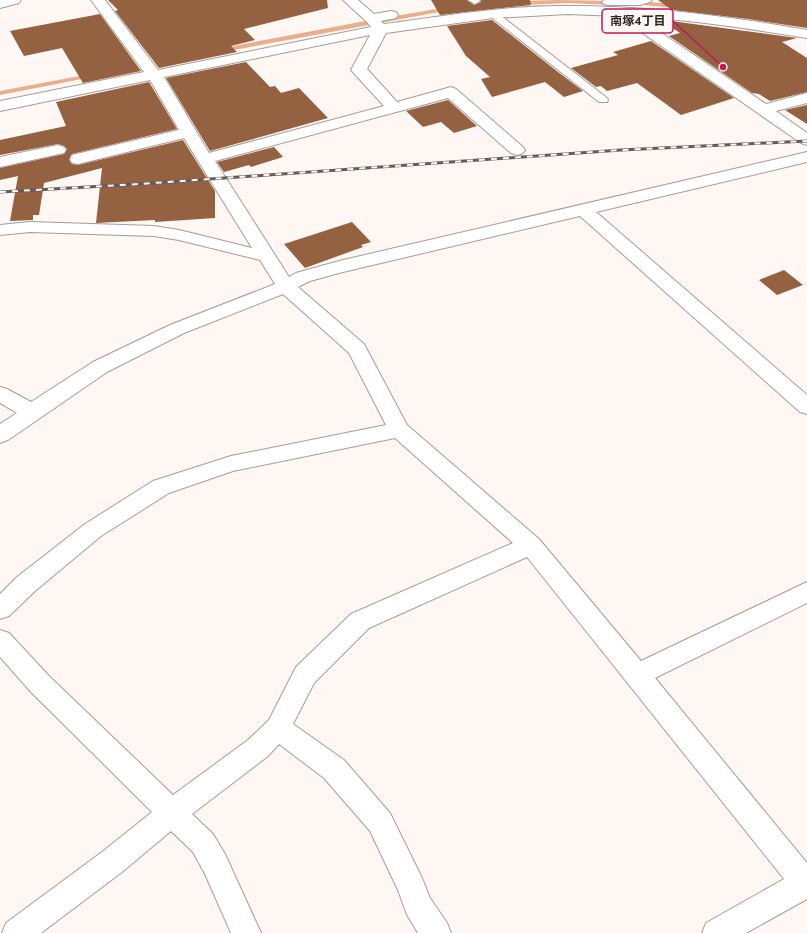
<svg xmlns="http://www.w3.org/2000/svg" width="807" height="933" viewBox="0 0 807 933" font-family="Cabin,'Noto Sans JP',sans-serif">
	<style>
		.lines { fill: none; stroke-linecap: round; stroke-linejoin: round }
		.stream { fill: #e8af8d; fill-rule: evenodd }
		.building { fill: #946141 }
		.service-casing { stroke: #a69c97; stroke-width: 2 }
		.minor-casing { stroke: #a69c97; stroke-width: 2 }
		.primary-casing { stroke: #a69c97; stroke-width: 2 }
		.service { fill: #fff; fill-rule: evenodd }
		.minor { fill: #fff; fill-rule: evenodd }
		.primary { fill: #fff; fill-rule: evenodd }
		.rail-casing { stroke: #625d5b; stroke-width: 3 }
		.rail { stroke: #fef7f3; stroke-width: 2; stroke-dasharray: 6; stroke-linecap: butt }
		.leader { fill: none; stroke: #c2185b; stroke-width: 1.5 }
		.callout-dot { fill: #c2185b; stroke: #fef7f3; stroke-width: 1.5 }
		.callout { fill: #fef7f3; stroke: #c2185b; stroke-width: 1.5 }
		.callout-label { font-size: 12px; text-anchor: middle; font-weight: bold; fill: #2b2725 }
	</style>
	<rect width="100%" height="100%" fill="#fef7f3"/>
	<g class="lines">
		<path class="stream" d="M 557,0 L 612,1 L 615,3 L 612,5 L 570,3 L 521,5 L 518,3 L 521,1 Z
			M 635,1 L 676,4 L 679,6 L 676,8 L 633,4 L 633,2 Z
			M 448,7 L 451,9 L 450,10 L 223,52 L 220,50 L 223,48 L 360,22 Z
			M 90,74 L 93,76 L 92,77 L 0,95 L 0,91 Z"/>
	</g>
	<path class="building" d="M 108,0 L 327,0 L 328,8 L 244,29 L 255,40 L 231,46 L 237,52 L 159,68 L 115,11 L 118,10 Z
		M 431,0 L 467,0 L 474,5 L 481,2 L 481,0 L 530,0 L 531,5 L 440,15 Z
		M 658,0 L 807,0 L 807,28 L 748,19 L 672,10 Z
		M 100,14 L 141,71 L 83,83 L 62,48 L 24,56 L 10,31 Z
		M 492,20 L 558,72 L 583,91 L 564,97 L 545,82 L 492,97 L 481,79 L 490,77 L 466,56 L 447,26 Z
		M 671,21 L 797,38 L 782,42 L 807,58 L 807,92 L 770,101 L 759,94 L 752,93 L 669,36 L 680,33 L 665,23 Z
		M 651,41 L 734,98 L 681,115 L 637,83 L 607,91 L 601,86 L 596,87 L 571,68 L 618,55 L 613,52 Z
		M 246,62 L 270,87 L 275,86 L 281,93 L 299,88 L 328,118 L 210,151 L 166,78 Z
		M 149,82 L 177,129 L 72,154 L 69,160 L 72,164 L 78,165 L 183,140 L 215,191 L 215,218 L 155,222 L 155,220 L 96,223 L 102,168 L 44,183 L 39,215 L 33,215 L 33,220 L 10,221 L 18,176 L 0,180 L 0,168 L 64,154 L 67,149 L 64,146 L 58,144 L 0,155 L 0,140 L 66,126 L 56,102 Z
		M 448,100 L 477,126 L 454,133 L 441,122 L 423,127 L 406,111 Z
		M 807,105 L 807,124 L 785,110 Z
		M 274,147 L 283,157 L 251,167 L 249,165 L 224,172 L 217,162 Z
		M 352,222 L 371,242 L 361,245 L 363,247 L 305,268 L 284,244 Z
		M 784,270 L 803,285 L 777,295 L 759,280 Z"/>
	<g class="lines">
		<g class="service-casing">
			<path id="service" d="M 468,0 L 479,0 L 480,1 L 475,4 Z
				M 604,0 L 652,0 L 650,2 L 640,5 L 607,5 L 604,4 L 602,2 Z
				M 493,11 L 496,12 L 607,98 L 608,100 L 607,102 L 599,102 L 490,16 L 488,14 Z"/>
		</g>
		<g class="minor-casing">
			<path id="minor" d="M 91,0 L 105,0 L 158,70 L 371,27 L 368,23 L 343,0 L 358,0 L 374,14 L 391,11 L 396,12 L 398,15 L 396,18 L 381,21 L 384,24 C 445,16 507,5 569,6 C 649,6 728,16 807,30 L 807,38 C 751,29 695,20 638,17 L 766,104 L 807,93 L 807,103 L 776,111 L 807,133 L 807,145 L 801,143 L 618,16 L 568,14 L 493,18 L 386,33 L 367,69 L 397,102 L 451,87 L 456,89 L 523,147 L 525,150 L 523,153 L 517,155 L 511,153 L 448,98 L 215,161 L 289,277 L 296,273 L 339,261 L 807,152 L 807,162 L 596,212 L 807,395 L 807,414 L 800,412 L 580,216 L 343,272 L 310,281 L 298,287 L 364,344 L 407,425 L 539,539 L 641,661 L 807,582 L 807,603 L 655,678 L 807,863 L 807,899 L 746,933 L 702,933 L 706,923 L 784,879 L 527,557 L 369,628 L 314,683 L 293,724 L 344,760 L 390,813 L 422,878 L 430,898 L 447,923 L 451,933 L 418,933 L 407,915 L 398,890 L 370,831 L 324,778 L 279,744 L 268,756 L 192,814 L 213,834 L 225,854 L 261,933 L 231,933 L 205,874 L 193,852 L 171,831 L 122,872 L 41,933 L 2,933 L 6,923 L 102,852 L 152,812 L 31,692 L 0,657 L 0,630 L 9,633 L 49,676 L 173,795 L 248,740 L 269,720 L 296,667 L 351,614 L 513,543 L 395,438 L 233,471 L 169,493 L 101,536 L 35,591 L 9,616 L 0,619 L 0,594 L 17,577 L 85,524 L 153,481 L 231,456 L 386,425 L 349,353 L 283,294 L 184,333 L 107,372 L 8,440 L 0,443 L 0,424 L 17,413 L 0,403 L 0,387 L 7,389 L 31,402 L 93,362 L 170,325 L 275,284 L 260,260 L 179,240 L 154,236 L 30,232 L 0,235 L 0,225 L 30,222 L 154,226 L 179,230 L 252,248 L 184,138 L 78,164 L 72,163 L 70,159 L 72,155 L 179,130 L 150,80 L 0,111 L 0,101 L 144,72 ZM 370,35 L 351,70 L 384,106 L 209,153 L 164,77 Z
				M 58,145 L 64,147 L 66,150 L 64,153 L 0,167 L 0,157 Z"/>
		</g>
		<g class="primary-casing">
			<path id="primary" d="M 0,0 L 21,0 L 19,3 L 0,8 Z"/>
		</g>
		<use href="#service" class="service"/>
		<use href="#minor" class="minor"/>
		<use href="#primary" class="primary"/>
		<g class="rail-casing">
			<path id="rail" d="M 0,192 L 139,184 L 621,150 L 807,141"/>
		</g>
		<use href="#rail" class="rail"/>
	</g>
	<path class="leader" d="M723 67L673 21"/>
	<circle class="callout-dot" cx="723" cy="67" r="4"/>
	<rect class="callout" x="602" y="9" width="71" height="24" rx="4"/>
	<g class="callout-label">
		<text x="638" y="25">南塚4丁目</text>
	</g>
</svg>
